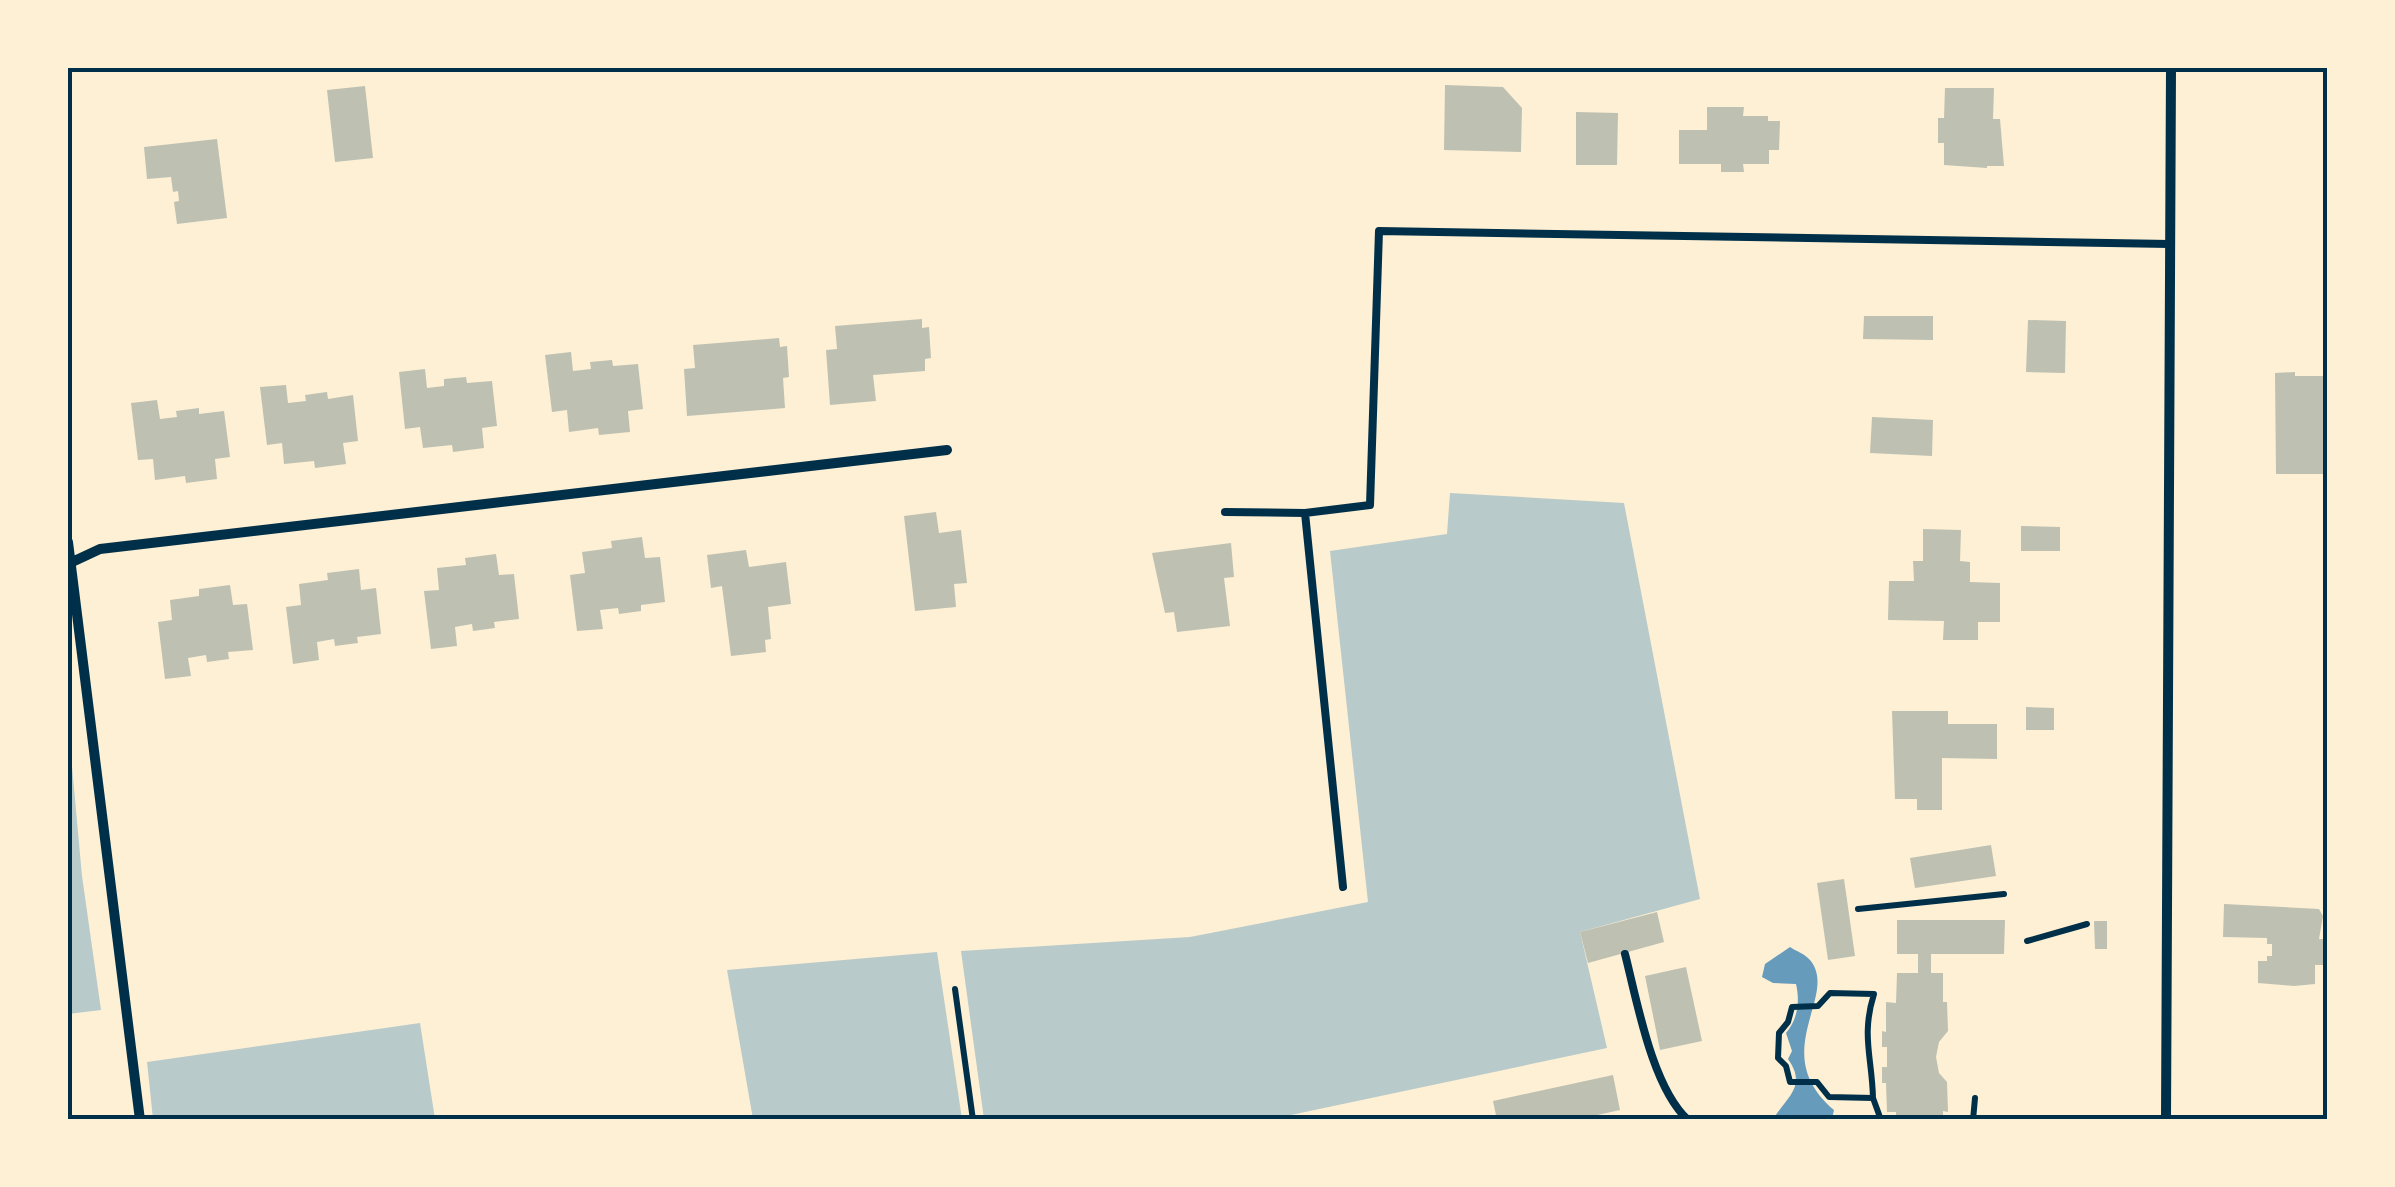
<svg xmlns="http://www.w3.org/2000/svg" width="2395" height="1187" viewBox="0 0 2395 1187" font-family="'Noto Sans',sans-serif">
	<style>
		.green { fill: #b9caca }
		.water { fill: #669bbc }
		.building { fill: #bec0b2 }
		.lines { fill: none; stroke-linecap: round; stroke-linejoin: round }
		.path { stroke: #003049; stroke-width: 6 }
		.service { stroke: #003049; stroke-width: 8 }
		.minor { stroke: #003049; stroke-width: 10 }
		.neatline { fill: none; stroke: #003049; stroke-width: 4 }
	</style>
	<rect width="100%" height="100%" fill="#fdf0d5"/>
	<path class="green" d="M 1450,493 L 1624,503 L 1700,899 L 1580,932 L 1607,1048 L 1272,1119 L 984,1119 L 961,951 L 1190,937 L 1368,902 L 1330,551 L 1447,534 Z
		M 68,722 L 82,876 L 101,1010 L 68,1014 Z
		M 937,952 L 962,1119 L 753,1119 L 727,970 Z
		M 420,1023 L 435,1119 L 153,1119 L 147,1062 Z"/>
	<path class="water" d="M 1790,947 C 1796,951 1805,954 1810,960 C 1840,996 1766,1052 1834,1110 L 1832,1119 L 1773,1119 C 1788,1096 1807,1086 1788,1059 L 1792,1051 L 1786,1033 C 1798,1019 1800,1001 1796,984 L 1773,983 L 1762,977 L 1765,964 Z"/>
	<path class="building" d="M 1445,85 L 1503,87 L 1522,108 L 1521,152 L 1444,150 Z
		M 365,86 L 373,158 L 335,162 L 327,90 Z
		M 1945,88 L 1994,88 L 1993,119 L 2000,119 L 2004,166 L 1987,166 L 1987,168 L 1944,165 L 1944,143 L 1938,143 L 1938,118 L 1944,118 Z
		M 1707,107 L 1744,107 L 1743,116 L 1768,116 L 1768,121 L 1780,121 L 1779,150 L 1769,150 L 1769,164 L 1743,164 L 1744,172 L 1721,172 L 1721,164 L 1679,164 L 1679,130 L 1707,130 Z
		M 1576,112 L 1618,113 L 1617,165 L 1576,165 Z
		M 217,139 L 227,218 L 177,224 L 174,202 L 179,201 L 178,191 L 173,192 L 171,177 L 147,179 L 144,147 Z
		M 1864,316 L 1933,316 L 1933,340 L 1863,339 Z
		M 922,319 L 922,328 L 929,327 L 931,358 L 925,359 L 925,371 L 873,375 L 876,401 L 830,405 L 826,350 L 837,349 L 835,326 Z
		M 2028,320 L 2066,321 L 2065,373 L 2026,372 Z
		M 779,338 L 780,347 L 787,346 L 789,377 L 783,378 L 785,408 L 687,416 L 684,369 L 695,368 L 693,345 Z
		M 571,352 L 573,371 L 591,369 L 590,362 L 612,360 L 613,366 L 638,364 L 643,409 L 628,411 L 630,432 L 599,435 L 598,428 L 569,432 L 567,410 L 552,412 L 545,355 Z
		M 425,369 L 427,388 L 444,386 L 444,379 L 466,377 L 467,383 L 492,381 L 497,426 L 482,428 L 484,448 L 453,452 L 452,445 L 423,448 L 420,427 L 405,429 L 399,372 Z
		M 2295,372 L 2295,376 L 2328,376 L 2328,474 L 2276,474 L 2275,373 Z
		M 286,385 L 288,403 L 306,401 L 305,395 L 327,392 L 328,399 L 353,395 L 358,441 L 343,443 L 346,464 L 315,468 L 314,461 L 284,464 L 282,443 L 267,445 L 260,387 Z
		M 157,400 L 160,419 L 177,417 L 176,411 L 199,408 L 199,414 L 224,411 L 230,457 L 215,459 L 217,479 L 186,483 L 185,476 L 155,480 L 153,459 L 138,460 L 131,403 Z
		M 1872,417 L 1933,420 L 1932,456 L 1870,453 Z
		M 936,512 L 939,533 L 961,530 L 967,583 L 954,584 L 956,607 L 915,611 L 904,516 Z
		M 2021,526 L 2060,527 L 2060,551 L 2021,551 Z
		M 1923,529 L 1961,530 L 1960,561 L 1970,562 L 1970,582 L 2000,583 L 2000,622 L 1978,622 L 1978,640 L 1943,640 L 1944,621 L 1888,620 L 1889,581 L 1914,581 L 1913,561 L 1923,561 Z
		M 642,537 L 645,558 L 660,557 L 665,602 L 641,605 L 641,611 L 619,614 L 618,608 L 600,610 L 603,629 L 577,631 L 570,575 L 585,573 L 582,552 L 612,548 L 611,541 Z
		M 1231,543 L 1234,577 L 1224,578 L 1230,626 L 1177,632 L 1174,612 L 1165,613 L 1152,553 Z
		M 746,550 L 749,567 L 786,562 L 791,604 L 768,607 L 771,639 L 765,640 L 766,652 L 731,656 L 722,586 L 711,588 L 707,555 Z
		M 496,554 L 499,575 L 514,574 L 519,619 L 494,622 L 495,628 L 473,631 L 472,624 L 455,627 L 457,646 L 431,649 L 424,591 L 439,590 L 437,568 L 466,565 L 465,558 Z
		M 359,569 L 361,590 L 376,588 L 381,634 L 357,637 L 358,643 L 335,646 L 334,639 L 317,642 L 319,660 L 293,664 L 286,607 L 301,605 L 299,584 L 328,580 L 327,573 Z
		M 230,585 L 233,605 L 247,604 L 253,650 L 228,652 L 229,659 L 207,662 L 206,655 L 188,658 L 191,676 L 165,679 L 158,622 L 172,620 L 170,600 L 199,596 L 199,589 Z
		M 2026,707 L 2054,708 L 2054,730 L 2026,730 Z
		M 1892,711 L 1948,711 L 1948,724 L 1997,724 L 1997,759 L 1942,758 L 1942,810 L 1917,810 L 1917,799 L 1895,799 Z
		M 1991,845 L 1996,876 L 1915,888 L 1910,858 Z
		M 1844,879 L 1855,956 L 1828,960 L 1817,883 Z
		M 2224,904 L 2319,909 L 2323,916 L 2319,939 L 2326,939 L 2326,965 L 2315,965 L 2315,984 L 2294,986 L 2258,983 L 2258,961 L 2267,961 L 2267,956 L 2272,956 L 2272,944 L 2267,944 L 2267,938 L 2223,937 Z
		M 1657,912 L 1664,942 L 1588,963 L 1580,932 Z
		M 1897,920 L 2005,920 L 2004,954 L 1931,954 L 1931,973 L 1943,973 L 1943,1002 L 1947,1002 L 1948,1031 L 1939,1042 L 1936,1057 L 1939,1073 L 1947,1082 L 1948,1112 L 1943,1111 L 1943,1120 L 1896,1120 L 1896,1112 L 1887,1112 L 1886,1083 L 1882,1083 L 1882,1067 L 1887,1067 L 1887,1047 L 1882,1047 L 1882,1031 L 1886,1032 L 1886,1002 L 1896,1003 L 1897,973 L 1918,973 L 1918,954 L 1897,954 Z
		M 2094,921 L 2107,921 L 2107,949 L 2095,949 Z
		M 1686,967 L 1702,1041 L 1660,1050 L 1645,976 Z
		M 1613,1075 L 1620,1110 L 1575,1120 L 1497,1120 L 1493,1101 Z"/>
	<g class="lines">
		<path class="path" d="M 1858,909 L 2004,894
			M 2027,941 L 2087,924
			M 955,989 L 973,1120
			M 1830,993 L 1874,994 C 1861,1035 1872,1057 1873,1098 L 1829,1097 L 1817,1082 L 1790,1082 L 1786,1066 L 1778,1058 L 1779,1033 L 1788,1022 L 1792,1007 L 1818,1006 Z
			M 1873,1098 L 1881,1120
			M 1973,1120 L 1975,1098"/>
		<path class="service" d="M 1225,512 L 1305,513 L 1370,505 L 1379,231 L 2170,244
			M 1305,513 L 1343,887
			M 1625,954 C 1637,1001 1652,1087 1688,1120"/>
		<path class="minor" d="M 68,542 L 140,1120
			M 70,563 L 100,549 L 947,450
			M 2166,1120 L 2171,68"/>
	</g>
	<rect width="2395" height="1187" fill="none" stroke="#fdf0d5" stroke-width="140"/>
	<rect x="70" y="70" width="2255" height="1047" class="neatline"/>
</svg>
